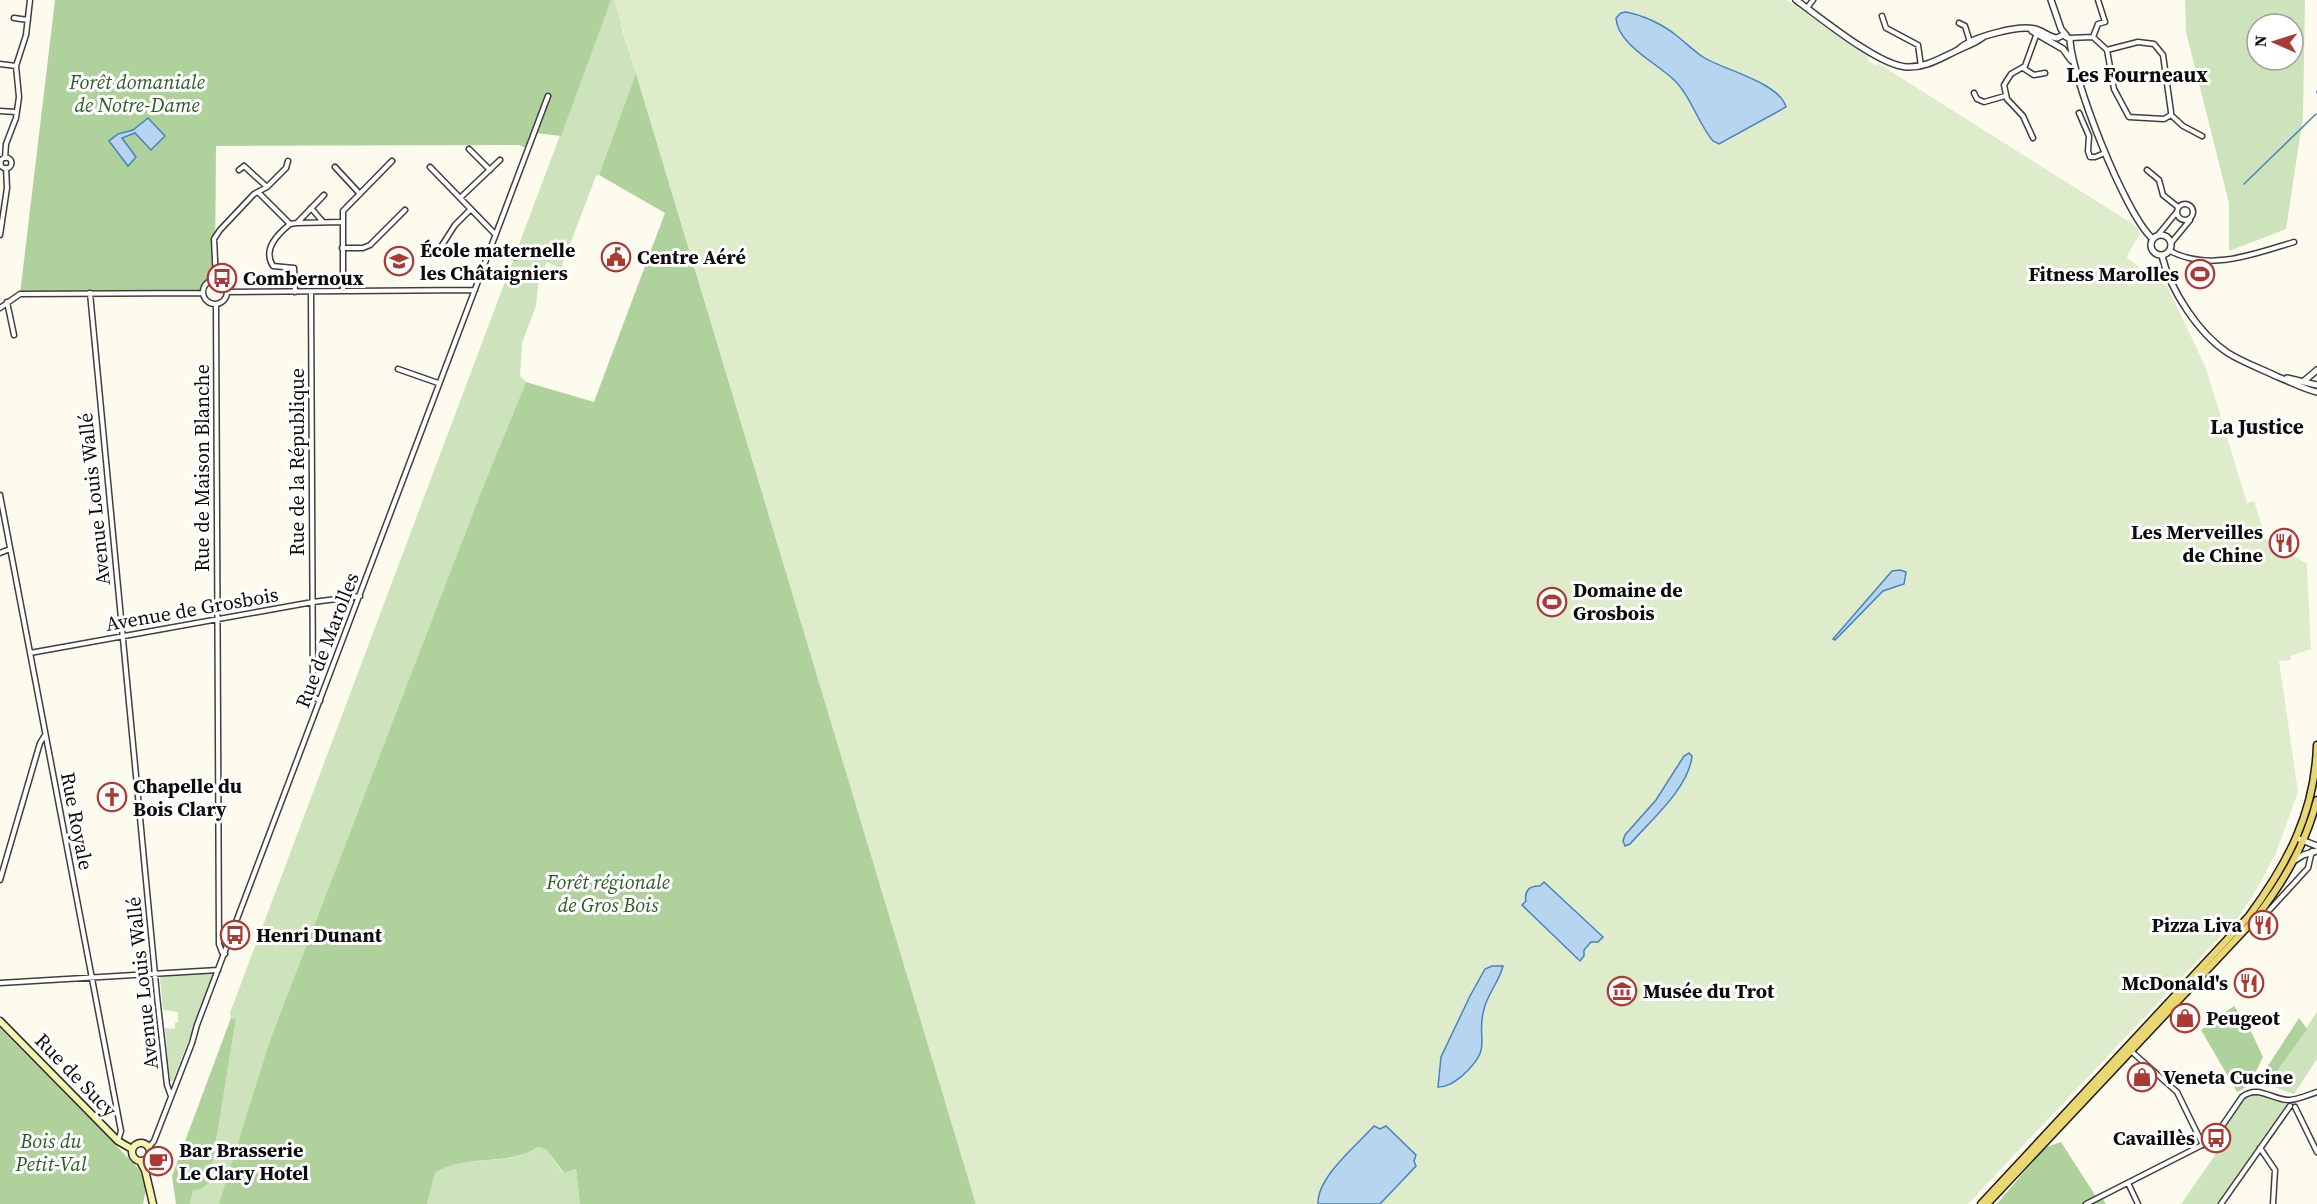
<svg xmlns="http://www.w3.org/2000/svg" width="2317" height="1204" viewBox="0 0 2317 1204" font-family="'Source Serif 4',serif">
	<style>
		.green { fill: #cce3bb; fill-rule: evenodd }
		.forest { fill: #afd29c }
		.pitch { fill: #deeccc }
		.water { fill: #b8d5ef; stroke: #4783bd; stroke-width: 1.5 }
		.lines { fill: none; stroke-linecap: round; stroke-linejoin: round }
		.stream { stroke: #4783bd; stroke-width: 1.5 }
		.minor-casing { stroke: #3f3f3f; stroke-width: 7 }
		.tertiary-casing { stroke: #3f3f3f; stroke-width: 8 }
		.secondary-casing { stroke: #2e2e2e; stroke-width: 9 }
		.primary-casing { stroke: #1d1d1d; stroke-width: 9 }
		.minor { stroke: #fff; stroke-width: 4 }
		.tertiary { stroke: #fff; stroke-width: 5 }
		.secondary { stroke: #f6f5b0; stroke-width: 6 }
		.primary { stroke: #e9d772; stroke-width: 6 }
		.labels { text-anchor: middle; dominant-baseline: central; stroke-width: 6; stroke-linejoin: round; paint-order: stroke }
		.park-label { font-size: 20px; font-style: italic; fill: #2b5c24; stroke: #fff }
		.poi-label { font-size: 20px; font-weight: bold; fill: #0c0c0c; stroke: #fff; text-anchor: start }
		.street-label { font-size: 20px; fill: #0c0c0c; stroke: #fff }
		.neighbourhood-label { font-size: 21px; font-weight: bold; fill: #0c0c0c; stroke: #fff }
	</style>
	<rect width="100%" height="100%" fill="#fdfbee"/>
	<path class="green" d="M 611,0 L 659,0 L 621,26 L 636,73 L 599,175 L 596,176 L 561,268 L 547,262 L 539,278 L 536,306 L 522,343 L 520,376 L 526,382 L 483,487 L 270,1040 L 225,1190 L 219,1204 L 190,1204 L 193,1189 C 202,1189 206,1188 210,1179 L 236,1020 L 231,1018 L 230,1013 Z
		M 2185,0 L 2305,0 L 2303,117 L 2286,229 L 2229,251 L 2229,203 L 2186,32 ZM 2257,24 L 2293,24 L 2293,60 L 2257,60 Z
		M 209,973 L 213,976 L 173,1081 L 170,1081 L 165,1028 L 175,1029 L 175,1023 L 178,1022 L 178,1012 L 163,1010 L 160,978 L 161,976 Z
		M 2317,1012 L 2317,1059 L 2294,1094 L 2271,1086 L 2272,1078 Z
		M 2252,1093 L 2285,1101 L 2287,1105 L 2217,1204 L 2181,1204 L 2227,1138 L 2221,1131 L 2241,1102 Z
		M 538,1147 L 546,1149 L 563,1173 L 576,1169 L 580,1204 L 427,1204 L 435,1173 C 465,1153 509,1168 538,1147 Z"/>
	<path class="forest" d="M 55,0 L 611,0 L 561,136 L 535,133 L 526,148 L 519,145 L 216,146 L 215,272 L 203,290 L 20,294 Z
		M 636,73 L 976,1204 L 580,1204 L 576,1169 L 564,1173 L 546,1149 L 538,1147 C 509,1167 465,1153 435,1173 L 427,1204 L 219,1204 L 270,1040 L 483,487 L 526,382 L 594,402 L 665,213 L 599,175 Z
		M 2234,1006 L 2249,1027 L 2263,1057 C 2257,1069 2250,1088 2237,1092 L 2201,1030 Z
		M 231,1018 L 236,1019 L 210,1179 C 206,1188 202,1189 193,1190 L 190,1204 L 176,1204 L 172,1176 Z
		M 2299,1018 L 2307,1029 L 2272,1078 L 2260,1078 Z
		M 0,1028 L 140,1170 L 146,1189 L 143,1204 L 0,1204 Z
		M 2061,1142 L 2095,1195 L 2101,1196 L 2106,1204 L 1997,1204 L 2044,1148 Z"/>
	<path class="pitch" d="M 614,0 L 1787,0 L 1868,56 L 1869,61 L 1875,65 L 1879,64 L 2136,226 L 2140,234 L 2128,254 L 2127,258 L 2142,269 L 2139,274 L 2142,276 L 2146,272 L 2167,286 L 2206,368 L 2247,503 L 2254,501 L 2266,539 L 2307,564 L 2311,649 L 2290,656 L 2291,660 L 2279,661 L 2298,792 L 2276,853 L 2258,887 L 2237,919 L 1968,1204 L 976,1204 Z"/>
	<path class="water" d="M 1626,12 C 1643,15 1664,25 1677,36 C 1686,43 1694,51 1703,57 C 1723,70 1779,82 1786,107 L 1719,144 L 1713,141 C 1697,122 1691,95 1672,78 C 1654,62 1617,43 1616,18 L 1621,13 Z
		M 148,118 L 165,136 L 151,150 L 135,133 L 122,138 L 136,157 L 128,166 L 109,141 L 118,134 L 133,130 Z
		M 1900,570 L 1906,572 L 1904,584 L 1883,591 L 1835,640 L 1833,639 L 1892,571 Z
		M 1689,753 L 1692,756 C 1689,788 1650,821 1630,844 L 1625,846 L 1623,841 L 1625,835 L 1656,800 L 1684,756 Z
		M 1544,882 L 1603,937 L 1598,942 L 1591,942 L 1584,950 L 1584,956 L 1580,961 L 1522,905 L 1526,901 C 1524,891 1530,885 1540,886 Z
		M 1492,966 L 1503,966 C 1499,982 1488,993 1484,1009 C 1475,1041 1495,1046 1462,1076 C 1454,1082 1448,1087 1438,1087 L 1441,1057 L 1470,996 L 1485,969 Z
		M 1374,1126 L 1380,1129 L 1386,1126 L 1416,1155 L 1414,1161 L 1416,1166 L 1380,1204 L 1318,1204 C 1317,1177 1357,1145 1374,1126 Z"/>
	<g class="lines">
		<path class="stream" d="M 2317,91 L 2317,93
			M 2244,184 L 2316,114"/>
		<g class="minor-casing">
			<path id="minor" d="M 1807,8 L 1813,0
				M 1882,16 L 1886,28 L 1918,45 L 1921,66
				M 14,18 L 28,20
				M 1959,23 L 1965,26 L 1970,42
				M 2093,37 L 2098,24 L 2105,22 L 2098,0
				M 2069,38 L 2093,37 L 2107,50
				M 2138,42 L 2154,44 L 2163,55 L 2171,112 L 2171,115 L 2164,119 L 2129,117 L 2114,89 L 2107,50 Z
				M 0,64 L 16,66
				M 2023,68 L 2034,75 L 2045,73
				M 1974,93 L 1977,99 L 1984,102 L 2005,96
				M 0,111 L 16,112
				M 2079,113 L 2089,136 L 2088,151 L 2090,157 L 2095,157 L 2105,153
				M 2171,115 L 2183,126 L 2202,136
				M 2033,138 L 2023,116 L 2007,99 L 2004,85 L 2011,74 L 2025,66 L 2037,33
				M 469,149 L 490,170
				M0.5 163a5.5 5.5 0 1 1 11 0a5.5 5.5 0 1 1-11 0Z
				M 5,158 L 6,144 L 16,118 L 19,97 L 16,66 L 26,35 L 30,0
				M 335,167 L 360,194
				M 430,167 L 495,234
				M 239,170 L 244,166 L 267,187
				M 2147,170 L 2159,180 L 2163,195 L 2178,207
				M 258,192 L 290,224
				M 460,198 L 500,160
				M2177 212a8 8 0 1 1 16 0a8 8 0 1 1-16 0Z
				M 311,208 L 323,222
				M 297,223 L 341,222
				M 0,235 L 7,188 L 6,168
				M 2158,235 L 2176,213
				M 2171,243 L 2190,220
				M 342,248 L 363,248 L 370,245 L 405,210
				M 491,248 L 515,257
				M 2170,251 C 2210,272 2254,254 2294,242
				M 431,253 L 439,250 L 455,225 L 471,209
				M 216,280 L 214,239 L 220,230 L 254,194 L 267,187 L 286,168 L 288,161
				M203 292a12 12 0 1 1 24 0a12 12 0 1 1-24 0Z
				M 343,291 L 343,211 L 392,161
				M 227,292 L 475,290
				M 295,292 L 294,268 L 273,266 C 262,249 278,234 290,224 L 297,223 L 324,195
				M 311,292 L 313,692 L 314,697 L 320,701
				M 90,293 L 157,996 L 167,1085 L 171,1096
				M 7,302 L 14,335
				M 216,304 L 219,944 L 222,952 L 225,954
				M 0,308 L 20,294 L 203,293
				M 398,369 L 438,383
				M 0,495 L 121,1131 L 118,1141
				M 0,553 L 10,549
				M 30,653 L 313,602 L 360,596
				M 0,880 L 40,743 L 45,735
				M 2252,929 L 2308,868 L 2312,851
				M 0,983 L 218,970
				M 2131,1051 L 2177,1092 L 2203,1145
				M 2295,1107 L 2317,1152
				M 149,1147 L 154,1141 L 192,1043 L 197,1025 L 548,96
				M 2260,1148 L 2275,1170 L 2273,1204
				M 2128,1183 L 2138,1204
				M 2086,1204 L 2210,1141 L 2216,1135 L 2242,1097 C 2258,1084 2272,1100 2289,1100 C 2297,1100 2308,1095 2317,1092
				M 2221,1204 L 2290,1106"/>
		</g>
		<g class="tertiary-casing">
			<path id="tertiary" d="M 1796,0 C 1821,18 1878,65 1906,67 C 1925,68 1939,59 1954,52 C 1965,46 1974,44 1983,37
				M 2051,0 L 2061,29 L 2066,35
				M 2032,31 L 2063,49 L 2071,60
				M 2057,38 L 2063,35 L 2070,39 C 2071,76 2125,215 2153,239
				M 1959,49 C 1972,37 2018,25 2035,29 C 2043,31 2049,37 2057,38
				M2151 245a10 10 0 1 1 20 0a10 10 0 1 1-20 0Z
				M 2162,256 C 2170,290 2199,334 2228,353 C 2244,363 2262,369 2278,377 C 2291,382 2304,389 2317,392
				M 2287,378 L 2317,385
				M 2304,381 L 2317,370
				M 2299,839 L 2317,846
				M 2295,860 L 2303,855 L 2317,851"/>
		</g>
		<g class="secondary-casing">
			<path id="secondary" d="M 0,1021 L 118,1141 L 132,1149
				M132 1152a9 9 0 1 1 18 0a9 9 0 1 1-18 0Z
				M 140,1161 L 145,1170 L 153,1204"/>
		</g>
		<g class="primary-casing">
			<path id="primary" d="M 1981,1204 L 2249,916 C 2288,863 2315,812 2317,745
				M 1987,1204 L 2254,920 C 2283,883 2305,846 2317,800"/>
		</g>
		<use href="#minor" class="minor"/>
		<use href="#tertiary" class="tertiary"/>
		<use href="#secondary" class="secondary"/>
		<use href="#primary" class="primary"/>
	</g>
	<defs>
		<g id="civic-ring" transform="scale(1.5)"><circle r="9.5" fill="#fff" stroke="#ac3a34" stroke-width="1.5"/><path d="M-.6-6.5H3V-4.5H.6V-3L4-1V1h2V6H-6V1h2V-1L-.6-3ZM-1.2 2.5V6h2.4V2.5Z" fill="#ac3a34"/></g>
		<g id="school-ring" transform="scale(1.5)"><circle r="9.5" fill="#fff" stroke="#ac3a34" stroke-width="1.5"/><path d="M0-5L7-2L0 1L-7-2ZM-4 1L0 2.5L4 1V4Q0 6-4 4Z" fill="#ac3a34"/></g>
		<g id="stadium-ring" transform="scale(1.5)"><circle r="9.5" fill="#fff" stroke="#ac3a34" stroke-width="1.5"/><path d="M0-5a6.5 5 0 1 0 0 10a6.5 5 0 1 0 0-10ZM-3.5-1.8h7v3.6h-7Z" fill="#ac3a34"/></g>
		<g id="bus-ring" transform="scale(1.5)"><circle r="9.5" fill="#fff" stroke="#ac3a34" stroke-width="1.5"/><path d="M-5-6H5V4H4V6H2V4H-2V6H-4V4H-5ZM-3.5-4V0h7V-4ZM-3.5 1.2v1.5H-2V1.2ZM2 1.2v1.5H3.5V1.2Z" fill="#ac3a34"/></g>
		<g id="restaurant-ring" transform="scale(1.5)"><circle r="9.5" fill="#fff" stroke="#ac3a34" stroke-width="1.5"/><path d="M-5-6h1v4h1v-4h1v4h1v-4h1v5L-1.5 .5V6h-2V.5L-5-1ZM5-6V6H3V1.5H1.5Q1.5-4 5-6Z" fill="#ac3a34"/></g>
		<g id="church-ring" transform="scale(1.5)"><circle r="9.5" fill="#fff" stroke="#ac3a34" stroke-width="1.5"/><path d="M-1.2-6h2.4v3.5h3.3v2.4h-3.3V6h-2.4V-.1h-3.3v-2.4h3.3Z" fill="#ac3a34"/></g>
		<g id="museum-ring" transform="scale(1.5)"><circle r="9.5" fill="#fff" stroke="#ac3a34" stroke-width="1.5"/><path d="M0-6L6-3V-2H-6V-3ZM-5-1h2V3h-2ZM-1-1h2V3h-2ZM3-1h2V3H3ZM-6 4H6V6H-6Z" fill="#ac3a34"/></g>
		<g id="shop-ring" transform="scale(1.5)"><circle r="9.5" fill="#fff" stroke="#ac3a34" stroke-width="1.5"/><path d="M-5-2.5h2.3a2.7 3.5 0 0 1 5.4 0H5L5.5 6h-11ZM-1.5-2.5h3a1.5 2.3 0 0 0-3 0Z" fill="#ac3a34"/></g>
		<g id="cafe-ring" transform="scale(1.5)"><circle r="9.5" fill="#fff" stroke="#ac3a34" stroke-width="1.5"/><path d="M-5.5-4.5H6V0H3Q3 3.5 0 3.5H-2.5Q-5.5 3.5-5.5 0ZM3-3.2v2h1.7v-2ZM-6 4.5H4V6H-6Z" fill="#ac3a34"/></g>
	</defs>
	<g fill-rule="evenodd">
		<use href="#civic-ring" x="616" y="257"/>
		<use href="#school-ring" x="399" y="261"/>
		<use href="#stadium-ring" x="2200" y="274"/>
		<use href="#bus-ring" x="222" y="278"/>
		<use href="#restaurant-ring" x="2284" y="543"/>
		<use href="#stadium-ring" x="1552" y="602"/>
		<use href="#church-ring" x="112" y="797"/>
		<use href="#restaurant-ring" x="2263" y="925"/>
		<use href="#bus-ring" x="235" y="935"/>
		<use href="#restaurant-ring" x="2249" y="983"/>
		<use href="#museum-ring" x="1622" y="991"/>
		<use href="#shop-ring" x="2185" y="1018"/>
		<use href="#shop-ring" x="2142" y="1077"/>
		<use href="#bus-ring" x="2216" y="1138"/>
		<use href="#cafe-ring" x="158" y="1161"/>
	</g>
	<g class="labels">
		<g class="park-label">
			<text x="137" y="82">Forêt domaniale<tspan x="137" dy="23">de Notre-Dame</tspan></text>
			<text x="608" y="882">Forêt régionale<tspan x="608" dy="23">de Gros Bois</tspan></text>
			<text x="51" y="1141">Bois du<tspan x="51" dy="23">Petit-Val</tspan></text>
		</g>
		<g class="poi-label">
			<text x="420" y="250">École maternelle<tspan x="420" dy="23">les Châtaigniers</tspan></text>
			<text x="637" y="257">Centre Aéré</text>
			<text x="2179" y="274" text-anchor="end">Fitness Marolles</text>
			<text x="243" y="278">Combernoux</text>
			<text x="2263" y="532" text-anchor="end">Les Merveilles<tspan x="2263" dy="23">de Chine</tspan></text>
			<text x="1573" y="590">Domaine de<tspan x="1573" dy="23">Grosbois</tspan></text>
			<text x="133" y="786">Chapelle du<tspan x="133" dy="23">Bois Clary</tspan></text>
			<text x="2242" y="925" text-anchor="end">Pizza Liva</text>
			<text x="256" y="935">Henri Dunant</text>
			<text x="2228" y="983" text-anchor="end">McDonald's</text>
			<text x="1643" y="991">Musée du Trot</text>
			<text x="2206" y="1018">Peugeot</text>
			<text x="2163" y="1077">Veneta Cucine</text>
			<text x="2195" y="1138" text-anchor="end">Cavaillès</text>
			<text x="179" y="1150">Bar Brasserie<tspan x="179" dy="23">Le Clary Hotel</tspan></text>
		</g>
		<g class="street-label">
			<text transform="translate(297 462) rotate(-90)">Rue de la République</text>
			<text transform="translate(202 468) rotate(-90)">Rue de Maison Blanche</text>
			<text transform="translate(94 499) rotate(-96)">Avenue Louis Wallé</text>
			<text transform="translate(192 609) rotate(-10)">Avenue de Grosbois</text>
			<text transform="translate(327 640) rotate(-69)">Rue de Marolles</text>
			<text transform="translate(77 821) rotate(79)">Rue Royale</text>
			<text transform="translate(142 983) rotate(-96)">Avenue Louis Wallé</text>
			<text transform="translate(76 1075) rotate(46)">Rue de Sucy</text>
		</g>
		<g class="neighbourhood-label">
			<text x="2137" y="74">Les Fourneaux</text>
			<text x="2257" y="426">La Justice</text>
		</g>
	</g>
	<g transform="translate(2275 42) rotate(273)"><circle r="28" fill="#ffffff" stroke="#9e9e9e" stroke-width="1.5"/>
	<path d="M0-4.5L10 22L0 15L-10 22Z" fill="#ac3a34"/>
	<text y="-9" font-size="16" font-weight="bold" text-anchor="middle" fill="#0c0c0c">N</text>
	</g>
</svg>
